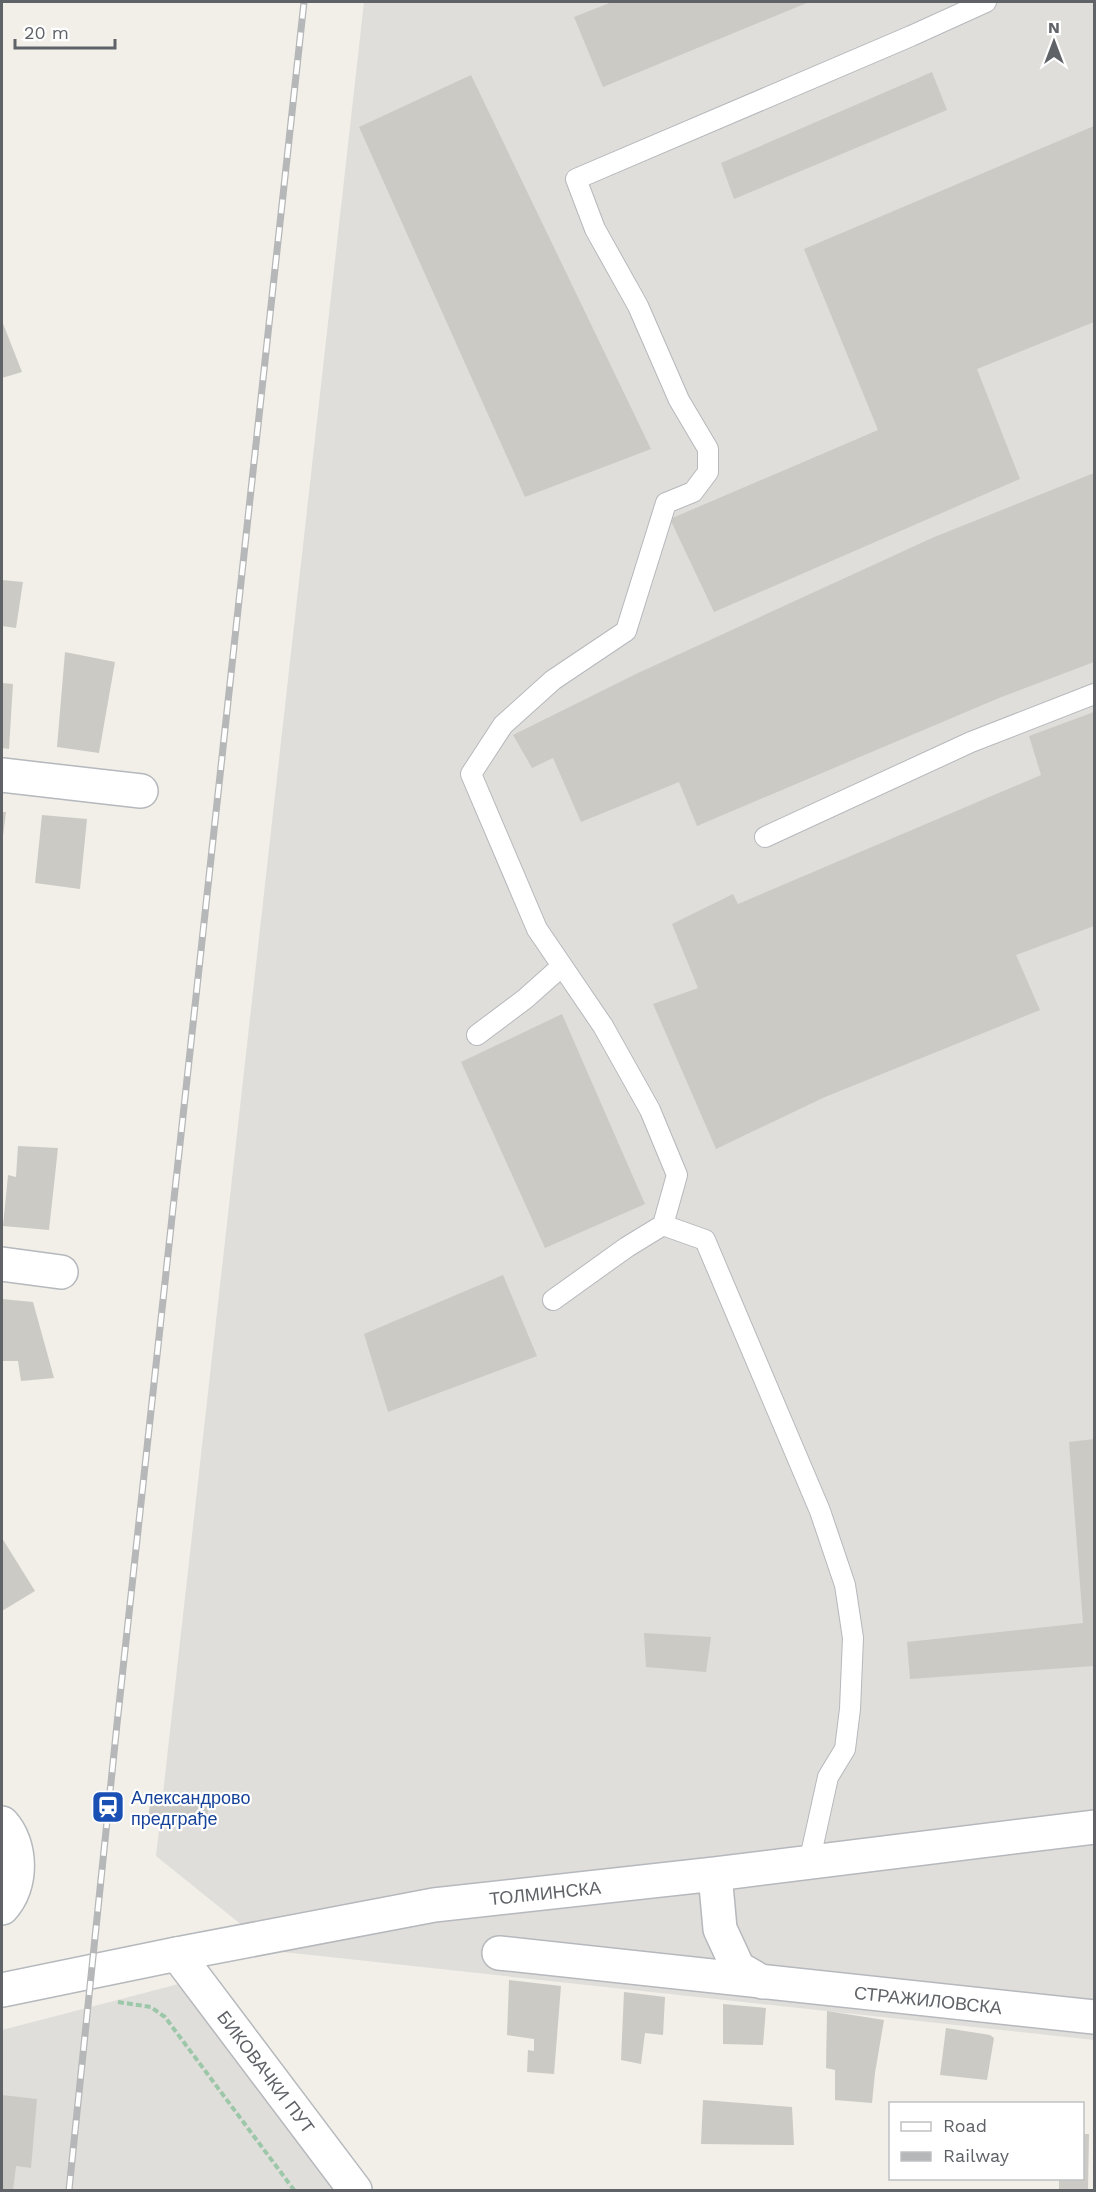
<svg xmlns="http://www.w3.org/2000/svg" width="1096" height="2192" viewBox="0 0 1096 2192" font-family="'Work Sans',sans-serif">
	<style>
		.industrial { fill: #e0deda }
		.building { fill: #cccac5 }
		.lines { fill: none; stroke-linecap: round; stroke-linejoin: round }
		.service-casing { stroke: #b5b8bc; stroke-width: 22 }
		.minor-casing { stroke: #b5b8bc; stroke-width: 36 }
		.tertiary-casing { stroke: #b5b8bc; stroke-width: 36 }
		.path { stroke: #9cc7a9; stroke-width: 4; stroke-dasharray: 6 3; stroke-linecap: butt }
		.service { stroke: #fff; stroke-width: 20 }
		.minor { stroke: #fff; stroke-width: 33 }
		.tertiary { stroke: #fff; stroke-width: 33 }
		.rail-casing { stroke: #b6b7b8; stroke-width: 7 }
		.rail { stroke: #fff; stroke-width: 4.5; stroke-dasharray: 14; stroke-linecap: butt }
		.labels { text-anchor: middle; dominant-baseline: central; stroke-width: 4.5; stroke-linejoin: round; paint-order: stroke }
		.transit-label { font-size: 18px; fill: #164399; stroke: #fff; text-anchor: start }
		.street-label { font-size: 18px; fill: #5f6368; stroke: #fff }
	</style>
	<rect width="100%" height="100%" fill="#f1efe8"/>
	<path class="industrial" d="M 364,2 L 1094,2 L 1094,2040 L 274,1951 L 156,1856 Z
		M 198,1979 L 355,2190 L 2,2190 L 2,2030 Z"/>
	<path class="building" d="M 612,2 L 809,2 L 603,87 L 574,17 Z
		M 932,72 L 947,110 L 734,199 L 721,163 Z
		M 471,75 L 651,449 L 525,497 L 359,127 Z
		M 1094,126 L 1094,322 L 977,369 L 1020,479 L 714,612 L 670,519 L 878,430 L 804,249 Z
		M 2,321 L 22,372 L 2,378 Z
		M 1094,473 L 1094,662 L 999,698 L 697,826 L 679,782 L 581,822 L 553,758 L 532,768 L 513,735 L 638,673 L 932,538 Z
		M 2,580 L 23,582 L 16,628 L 2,626 Z
		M 65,652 L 115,662 L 99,753 L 57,747 Z
		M 2,683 L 13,684 L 9,749 L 2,748 Z
		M 1094,712 L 1094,926 L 1016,955 L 1040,1010 L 825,1097 L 716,1149 L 653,1004 L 698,988 L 672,924 L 733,894 L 738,904 L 1041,775 L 1029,736 Z
		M 2,812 L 6,812 L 3,836 L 2,836 Z
		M 42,815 L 87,819 L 80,889 L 35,883 Z
		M 562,1014 L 645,1204 L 545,1248 L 461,1062 Z
		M 18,1146 L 58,1148 L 49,1230 L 3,1226 L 8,1175 L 16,1177 Z
		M 503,1275 L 537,1356 L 388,1412 L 364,1334 Z
		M 2,1299 L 33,1302 L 54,1378 L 21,1381 L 18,1361 L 2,1361 Z
		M 1094,1439 L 1094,1666 L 910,1679 L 907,1642 L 1083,1623 L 1069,1442 Z
		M 2,1538 L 35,1591 L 2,1611 Z
		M 644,1633 L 711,1637 L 706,1672 L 646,1667 Z
		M 151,1792 L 209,1797 L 207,1827 L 148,1822 Z
		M 509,1980 L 561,1986 L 554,2074 L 527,2072 L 528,2050 L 534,2051 L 534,2039 L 507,2035 Z
		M 624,1992 L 665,1997 L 663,2035 L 645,2033 L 641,2064 L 621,2060 Z
		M 723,2004 L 766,2008 L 763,2045 L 723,2044 Z
		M 827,2011 L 884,2020 L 875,2073 L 872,2103 L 835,2100 L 835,2070 L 826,2068 Z
		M 946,2028 L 990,2035 L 994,2038 L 987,2080 L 940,2075 Z
		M 2,2095 L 37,2099 L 31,2168 L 16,2166 L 13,2190 L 2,2190 Z
		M 703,2100 L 792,2107 L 794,2145 L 701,2144 Z
		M 1082,2134 L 1089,2134 L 1088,2190 L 1059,2190 L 1059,2178 L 1082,2178 Z"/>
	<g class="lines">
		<g class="service-casing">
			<path id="service" d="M 765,837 L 971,742 L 1094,694
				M 477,1035 L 525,999 L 562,966
				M 663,1225 L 705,1240 L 820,1511 L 845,1585 L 853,1638 L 850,1709 L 845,1749 L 828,1777 L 809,1863
				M 553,1300 L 627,1247 L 663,1225 L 677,1175 L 650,1110 L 603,1026 L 537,929 L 471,774 L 503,725 L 553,680 L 626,631 L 666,503 L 693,492 L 708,472 L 708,449 L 679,400 L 638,306 L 595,229 L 576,179 L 911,36 L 986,2"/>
		</g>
		<g class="minor-casing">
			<path id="minor" d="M 2,775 L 141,791
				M 2,1264 L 61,1272
				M 2,1823 C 22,1844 23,1886 2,1908
				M 715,1874 L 720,1929 L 738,1968 L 762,1982
				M 499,1953 L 1094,2017
				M 177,1954 L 434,1905 L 715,1874 L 1094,1827"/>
		</g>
		<g class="tertiary-casing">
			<path id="tertiary" d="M 2,1990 L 177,1954 L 355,2190"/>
		</g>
		<path class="path" d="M 118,2002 L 151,2007 L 165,2017 L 294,2190"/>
		<use href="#service" class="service"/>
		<use href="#minor" class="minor"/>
		<use href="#tertiary" class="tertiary"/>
		<g class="rail-casing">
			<path id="rail" d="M 69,2190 L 117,1724 L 304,2"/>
		</g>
		<use href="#rail" class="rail"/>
	</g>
	<defs>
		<g id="station-square" transform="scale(1.725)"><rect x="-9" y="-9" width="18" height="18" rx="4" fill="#1a4fb4" stroke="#fff"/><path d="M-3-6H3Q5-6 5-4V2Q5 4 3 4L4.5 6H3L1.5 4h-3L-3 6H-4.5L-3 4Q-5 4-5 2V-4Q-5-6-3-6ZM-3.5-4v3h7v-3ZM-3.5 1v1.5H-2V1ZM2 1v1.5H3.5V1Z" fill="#fff"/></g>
	</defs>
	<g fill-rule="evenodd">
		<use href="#station-square" x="108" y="1807"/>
	</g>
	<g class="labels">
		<g class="transit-label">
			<text x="131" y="1797">Александрово<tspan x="131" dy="21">предграђе</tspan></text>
		</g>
		<g class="street-label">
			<text transform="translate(545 1893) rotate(-6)">ТОЛМИНСКА</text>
			<text transform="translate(928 2000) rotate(6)">СТРАЖИЛОВСКА</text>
			<text transform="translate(266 2072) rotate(53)">БИКОВАЧКИ ПУТ</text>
		</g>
	</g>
	<rect width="1096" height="2192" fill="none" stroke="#5f6368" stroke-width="6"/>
	<rect x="889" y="2102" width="195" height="78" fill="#ffffff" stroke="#bfc1c3" stroke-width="1.5"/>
	<rect x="901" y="2122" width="30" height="9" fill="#ffffff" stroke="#bfc1c3" stroke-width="1.5"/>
	<text x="943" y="2132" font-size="18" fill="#5f6368">Road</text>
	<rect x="901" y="2152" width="30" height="9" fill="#b6b7b8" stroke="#bfc1c3" stroke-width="1.5"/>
	<text x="943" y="2162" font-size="18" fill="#5f6368">Railway</text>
	<g transform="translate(1054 42)" stroke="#ffffff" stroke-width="4.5" paint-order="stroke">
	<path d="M0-4.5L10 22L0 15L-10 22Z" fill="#5f6368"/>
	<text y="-9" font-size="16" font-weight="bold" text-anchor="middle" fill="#5f6368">N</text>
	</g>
	<path d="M15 39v9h100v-9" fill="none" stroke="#5f6368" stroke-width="3"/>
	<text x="24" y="39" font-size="18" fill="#5f6368" stroke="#ffffff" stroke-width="4.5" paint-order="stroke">20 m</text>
</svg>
